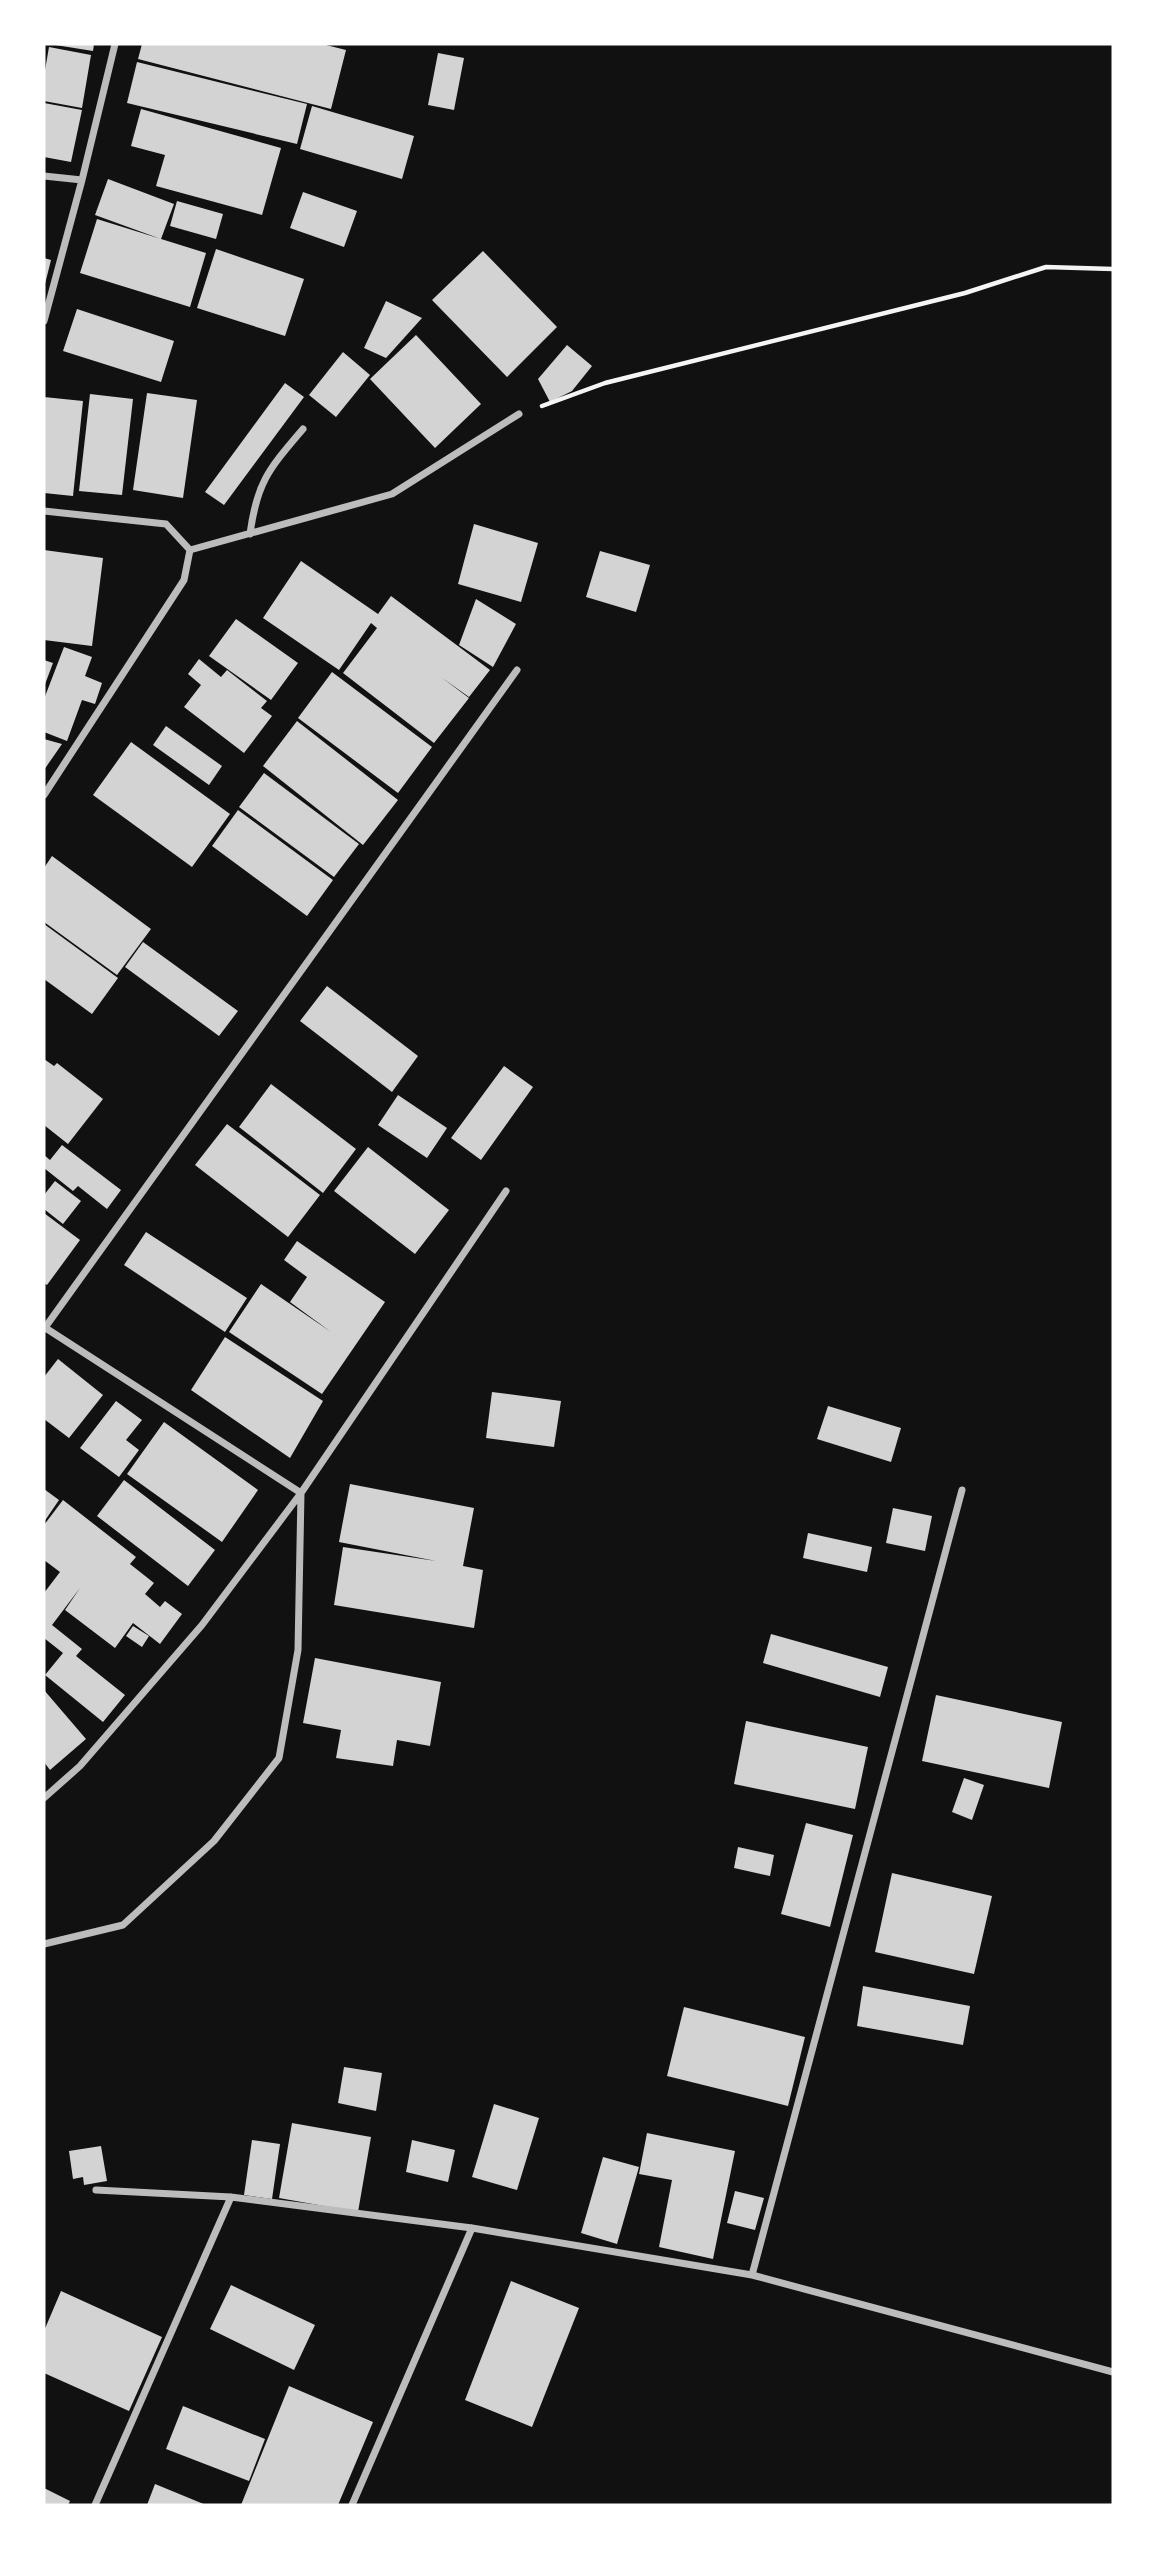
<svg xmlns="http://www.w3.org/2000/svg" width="1157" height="2549" viewBox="0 0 1157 2549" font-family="'DM Sans',sans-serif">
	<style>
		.building { fill: #d3d3d3 }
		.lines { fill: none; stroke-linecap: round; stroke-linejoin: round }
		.path { stroke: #f5f5f5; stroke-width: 4.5 }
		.minor { stroke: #bcbcbc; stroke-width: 7 }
	</style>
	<rect width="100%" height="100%" fill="#111"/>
	<path class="building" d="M 49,44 L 94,44 L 93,51 Z
		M 142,44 L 322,44 L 346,50 L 331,109 L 138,59 Z
		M 49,47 L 91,55 L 82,108 L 44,101 L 44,76 Z
		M 438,53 L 464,58 L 454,110 L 428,105 Z
		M 137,62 L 307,104 L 297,144 L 127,103 Z
		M 44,103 L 82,110 L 71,162 L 44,157 Z
		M 312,106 L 414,136 L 402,179 L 300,149 Z
		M 141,109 L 281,148 L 262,215 L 156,186 L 165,155 L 131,146 Z
		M 108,179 L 174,204 L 161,239 L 95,215 Z
		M 303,192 L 357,211 L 344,247 L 290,228 Z
		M 177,201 L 223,214 L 216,239 L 170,226 Z
		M 97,219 L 206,253 L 190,307 L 80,273 Z
		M 216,249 L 304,279 L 285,336 L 197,308 Z
		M 483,251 L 557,327 L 507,377 L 432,300 Z
		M 44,258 L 51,260 L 45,284 L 44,284 Z
		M 386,301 L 422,318 L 386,358 L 364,348 Z
		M 77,309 L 174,341 L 161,382 L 63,351 Z
		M 416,335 L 481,404 L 435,448 L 370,379 Z
		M 567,345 L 592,366 L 572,391 L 550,402 L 538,379 Z
		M 343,352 L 370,375 L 336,417 L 309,395 Z
		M 285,383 L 304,397 L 224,505 L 205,492 Z
		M 147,393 L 197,400 L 183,498 L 133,490 Z
		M 90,394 L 133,399 L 122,495 L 79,491 Z
		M 44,397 L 83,401 L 73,496 L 44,493 Z
		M 474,524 L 538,543 L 521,602 L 458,584 Z
		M 44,550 L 103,558 L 92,646 L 44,640 Z
		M 600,551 L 650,565 L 636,612 L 586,597 Z
		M 301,561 L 378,614 L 391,596 L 490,670 L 469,697 L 441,677 L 469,698 L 434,743 L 343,673 L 377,628 L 371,623 L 339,670 L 263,618 Z
		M 476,599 L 516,624 L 493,667 L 459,645 Z
		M 236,619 L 298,663 L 271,700 L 209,656 Z
		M 64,647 L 92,657 L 85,676 L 102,683 L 95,704 L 82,700 L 67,741 L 44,732 L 44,699 Z
		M 199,659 L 221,677 L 227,670 L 267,701 L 261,708 L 272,716 L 244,753 L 184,707 L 201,685 L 188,674 Z
		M 44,660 L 53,663 L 44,687 Z
		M 332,672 L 432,747 L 398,793 L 298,718 Z
		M 297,721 L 398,800 L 363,845 L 263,766 Z
		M 166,726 L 222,766 L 209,785 L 153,745 Z
		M 44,739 L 62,744 L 44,770 Z
		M 131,742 L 230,814 L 192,867 L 93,795 Z
		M 264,773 L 359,844 L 334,877 L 239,807 Z
		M 238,810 L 333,880 L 307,916 L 212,846 Z
		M 52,856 L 151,929 L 117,975 L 44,922 L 44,868 Z
		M 44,924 L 118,978 L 92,1014 L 44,979 Z
		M 143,942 L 238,1011 L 219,1036 L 125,967 Z
		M 327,986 L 418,1056 L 392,1092 L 300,1021 Z
		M 44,1059 L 54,1066 L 57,1063 L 103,1099 L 68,1144 L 44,1125 Z
		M 504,1066 L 533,1087 L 481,1160 L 451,1138 Z
		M 271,1084 L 356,1149 L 323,1193 L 239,1127 Z
		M 398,1095 L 447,1128 L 427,1158 L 378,1125 Z
		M 227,1124 L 320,1195 L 288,1237 L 195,1165 Z
		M 62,1145 L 121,1190 L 107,1209 L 78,1186 L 73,1191 L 44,1168 L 44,1155 L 50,1160 Z
		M 368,1147 L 449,1210 L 415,1254 L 334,1191 Z
		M 55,1181 L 81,1201 L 63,1224 L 44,1209 L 44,1195 Z
		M 44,1213 L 80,1240 L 47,1285 L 44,1283 Z
		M 146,1232 L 247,1298 L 225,1332 L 124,1265 Z
		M 297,1241 L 385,1302 L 322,1394 L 229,1332 L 261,1284 L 331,1332 L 290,1302 L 307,1277 L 284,1260 Z
		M 225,1337 L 323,1401 L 290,1458 L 191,1390 Z
		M 58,1359 L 103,1395 L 69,1438 L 44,1419 L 44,1377 Z
		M 492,1392 L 561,1401 L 554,1447 L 486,1438 Z
		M 116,1401 L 142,1420 L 126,1440 L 139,1450 L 119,1477 L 80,1448 Z
		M 828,1406 L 901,1428 L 891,1462 L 817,1439 Z
		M 164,1422 L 258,1490 L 222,1542 L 127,1474 Z
		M 124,1480 L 215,1550 L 188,1586 L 97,1516 Z
		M 350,1484 L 474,1508 L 463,1566 L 483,1570 L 474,1628 L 334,1605 L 343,1547 L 436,1561 L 339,1542 Z
		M 44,1489 L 59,1500 L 44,1522 Z
		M 63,1500 L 136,1557 L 130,1564 L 154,1583 L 145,1594 L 160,1607 L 165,1601 L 182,1614 L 160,1644 L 133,1623 L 115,1648 L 65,1610 L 80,1588 L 52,1625 L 82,1649 L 76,1656 L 125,1695 L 103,1722 L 45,1675 L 63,1653 L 44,1638 L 44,1593 L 60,1572 L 44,1560 L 44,1525 Z
		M 893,1508 L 932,1516 L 925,1551 L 886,1543 Z
		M 808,1533 L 872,1547 L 867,1572 L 803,1558 Z
		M 133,1626 L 149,1636 L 142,1647 L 126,1636 Z
		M 771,1634 L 888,1667 L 880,1697 L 763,1663 Z
		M 315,1658 L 441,1682 L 430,1746 L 397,1740 L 393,1766 L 336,1758 L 341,1730 L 303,1723 Z
		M 44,1690 L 86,1739 L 50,1770 L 44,1762 Z
		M 936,1695 L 1062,1722 L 1049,1788 L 922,1761 Z
		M 746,1721 L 868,1747 L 855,1809 L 734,1784 Z
		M 964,1778 L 984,1785 L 972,1820 L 952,1812 Z
		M 806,1823 L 853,1835 L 830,1927 L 781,1914 Z
		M 738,1847 L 774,1855 L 770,1876 L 734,1868 Z
		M 892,1873 L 992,1896 L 974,1974 L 875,1952 Z
		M 863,1986 L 970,2006 L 963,2045 L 857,2026 Z
		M 684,2007 L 805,2037 L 788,2106 L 667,2076 Z
		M 344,2067 L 382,2073 L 376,2111 L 338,2103 Z
		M 494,2104 L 539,2118 L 517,2190 L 472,2177 Z
		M 292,2123 L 371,2137 L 358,2212 L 279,2198 Z
		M 647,2133 L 735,2151 L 713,2259 L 659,2247 L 672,2180 L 639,2174 Z
		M 252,2140 L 280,2144 L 272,2199 L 244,2195 Z
		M 412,2140 L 455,2150 L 448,2182 L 406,2172 Z
		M 101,2146 L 107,2181 L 84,2185 L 83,2177 L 73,2179 L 69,2151 Z
		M 603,2157 L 639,2167 L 617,2244 L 581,2233 Z
		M 735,2191 L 764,2198 L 755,2230 L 727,2223 Z
		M 511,2281 L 579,2308 L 532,2427 L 465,2400 Z
		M 231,2285 L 315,2325 L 294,2370 L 210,2329 Z
		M 61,2291 L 162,2337 L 129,2411 L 44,2373 L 44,2331 Z
		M 289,2386 L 373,2422 L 338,2505 L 241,2505 Z
		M 183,2406 L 265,2439 L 249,2481 L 166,2449 Z
		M 155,2484 L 206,2505 L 147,2505 Z
		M 44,2488 L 70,2501 L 68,2505 L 44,2505 Z"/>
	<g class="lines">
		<path class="path" d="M 542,406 L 605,383 L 965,293 L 1046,267 L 1113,269"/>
		<path class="minor" d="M 44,176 L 82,180
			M 44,321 L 82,180 L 115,44
			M 44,511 L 166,524 L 190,550
			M 250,534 C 257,481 270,468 303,429
			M 190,550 L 392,494 L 519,414
			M 44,795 L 184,580 L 190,550
			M 44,1327 L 301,1493 L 298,1650 L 279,1758 L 214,1841 L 123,1925 L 44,1944
			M 44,1329 L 517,670
			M 44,1798 L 80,1766 L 202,1625 L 301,1493 L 506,1191
			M 96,2190 L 231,2197 L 472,2228 L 752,2275 L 1113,2372
			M 752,2275 L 962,1490
			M 95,2505 L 231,2197
			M 352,2505 L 472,2228"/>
	</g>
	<rect width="1157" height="2549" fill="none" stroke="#ffffff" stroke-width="91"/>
</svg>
